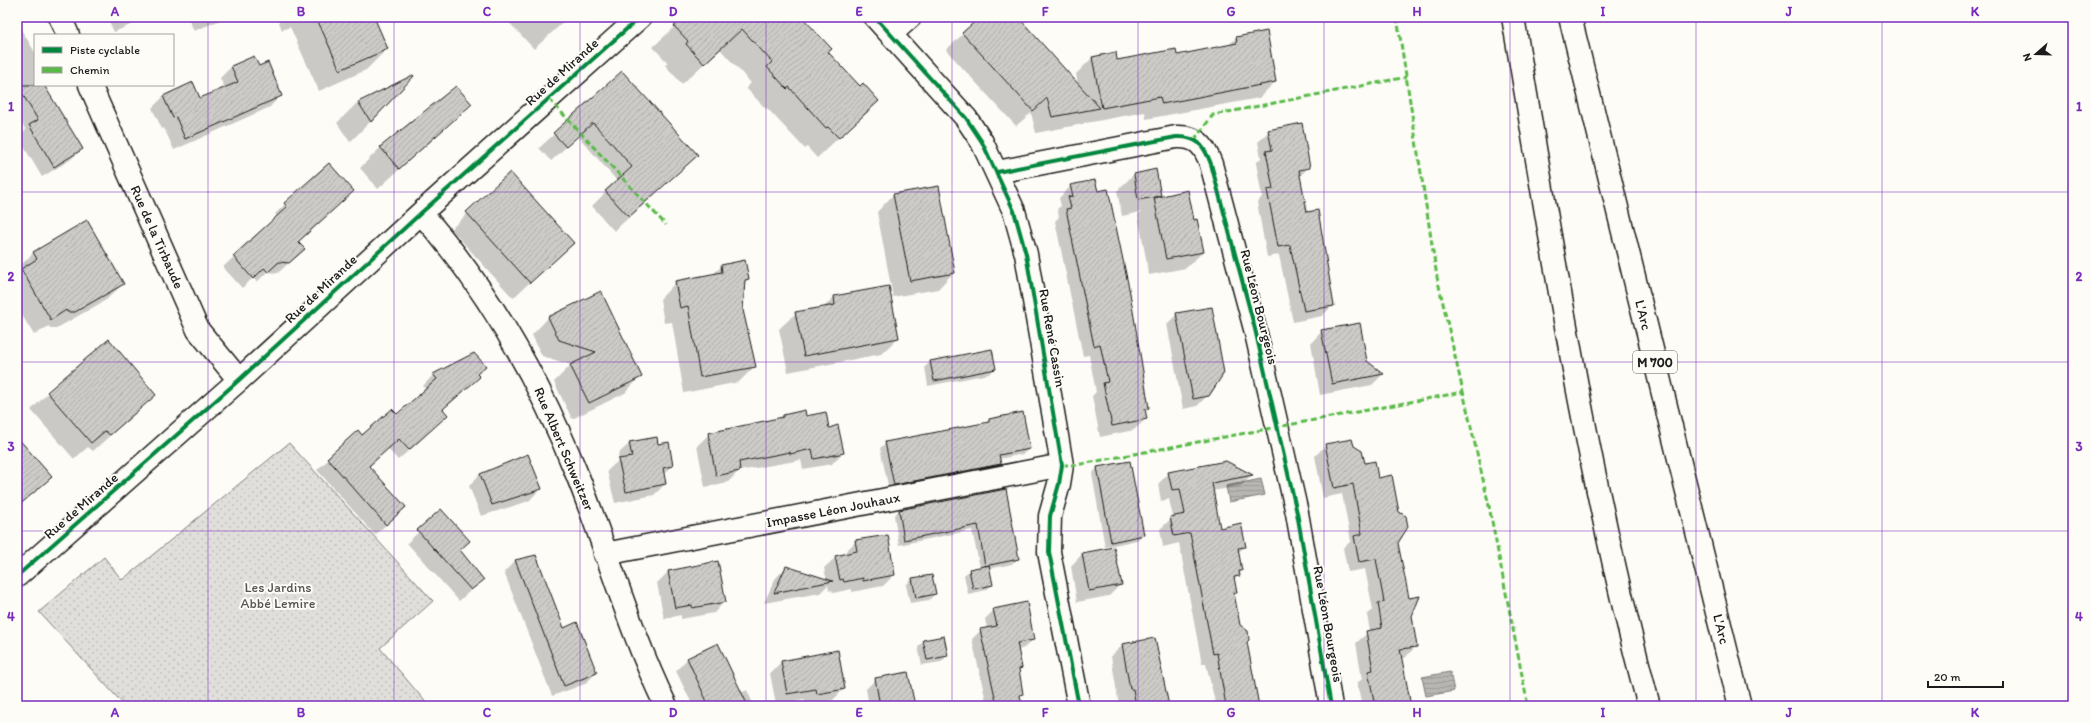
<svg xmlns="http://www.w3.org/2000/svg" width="2090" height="723" viewBox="0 0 2090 723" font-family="Itim,sans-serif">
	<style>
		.park { fill: url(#park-dots); stroke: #7e7e7c }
		.water { fill: url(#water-rules); stroke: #797876 }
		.shadow { fill: #0003 }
		.building { fill: url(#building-hatch); stroke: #1c1c1c }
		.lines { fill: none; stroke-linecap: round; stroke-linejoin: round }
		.minor-casing { stroke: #1c1c1c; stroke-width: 25 }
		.highway-casing { stroke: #1c1c1c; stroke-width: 25 }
		.minor { stroke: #fdfcf7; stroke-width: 22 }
		.highway { stroke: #fdfcf7; stroke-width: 22 }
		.quiet { stroke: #58b947; stroke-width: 3; stroke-dasharray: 6 3; stroke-linecap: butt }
		.cycleway-casing { stroke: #fdfcf7; stroke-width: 6 }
		.cycleway { stroke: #00873e; stroke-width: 4 }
		.grid { fill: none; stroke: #7b2cbf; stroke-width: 1; stroke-opacity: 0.55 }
		.labels { text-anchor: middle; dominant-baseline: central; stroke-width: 4; stroke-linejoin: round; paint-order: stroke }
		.shield { fill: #fdfcf7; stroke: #605f5e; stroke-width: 1 }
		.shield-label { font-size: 13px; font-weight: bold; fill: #1c1c1c }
		.street-label { font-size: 14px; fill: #1c1c1c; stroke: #fdfcf7 }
		.park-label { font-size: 14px; fill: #575655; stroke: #fdfcf7 }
		.neatline { fill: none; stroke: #7b2cbf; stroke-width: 1.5 }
		.grid-label { font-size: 13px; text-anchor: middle; font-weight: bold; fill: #7b2cbf }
	</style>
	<defs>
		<pattern id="park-dots" width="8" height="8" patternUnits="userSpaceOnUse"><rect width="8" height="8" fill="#e0dfdb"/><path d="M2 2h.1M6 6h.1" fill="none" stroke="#c0bfbb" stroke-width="1.8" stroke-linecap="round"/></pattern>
		<pattern id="water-rules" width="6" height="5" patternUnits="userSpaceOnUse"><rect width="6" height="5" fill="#b7b6b2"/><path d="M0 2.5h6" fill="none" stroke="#9d9c98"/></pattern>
		<pattern id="building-hatch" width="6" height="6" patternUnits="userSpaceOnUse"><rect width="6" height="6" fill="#cccbc8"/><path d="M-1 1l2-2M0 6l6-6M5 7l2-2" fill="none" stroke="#afaeab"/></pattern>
	</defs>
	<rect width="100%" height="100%" fill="#fdfcf7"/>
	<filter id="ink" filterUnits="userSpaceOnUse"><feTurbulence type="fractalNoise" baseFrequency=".025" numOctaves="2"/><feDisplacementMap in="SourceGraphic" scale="8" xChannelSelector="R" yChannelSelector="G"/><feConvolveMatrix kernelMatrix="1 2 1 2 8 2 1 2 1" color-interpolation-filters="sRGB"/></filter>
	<g filter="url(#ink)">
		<path class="park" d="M 289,443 L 433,601 L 380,648 L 429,706 L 125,706 L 39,612 L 104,557 L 122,580 Z"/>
		<path class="water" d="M 1261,479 L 1265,495 L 1229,502 L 1226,486 Z
			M 1450,672 L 1454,691 L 1426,696 L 1422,677 Z"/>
		<path class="shadow" d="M 107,17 L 149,17 L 114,32 Z
			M 188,17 L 228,17 L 194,31 Z
			M 277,17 L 372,17 L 387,49 L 366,70 L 319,91 L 290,27 L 282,30 Z
			M 504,17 L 569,17 L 534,49 Z
			M 685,17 L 801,17 L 827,52 L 860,87 L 878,101 L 817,158 L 807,147 L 805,149 L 767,108 L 766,109 L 746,88 L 751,83 L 720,49 L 682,84 L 665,65 L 668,63 L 653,47 Z
			M 981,17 L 1016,17 L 1078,85 L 1076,74 L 1092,58 L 1116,61 L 1176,56 L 1228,46 L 1236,38 L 1267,32 L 1275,82 L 1259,98 L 1146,119 L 1145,112 L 1086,123 L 1085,122 L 1083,124 L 1036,133 L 1031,113 L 1016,126 L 946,50 Z
			M 17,23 L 35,52 L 35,85 L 43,85 L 82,149 L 70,160 L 42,177 L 18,137 L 26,130 L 17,116 Z
			M 231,67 L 258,67 L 281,95 L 270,107 L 174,150 L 164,128 L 162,129 L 152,108 L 163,97 L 193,84 L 200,100 L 225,89 L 220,78 Z
			M 622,73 L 682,169 L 614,231 L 592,206 L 617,181 L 578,136 L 551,161 L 539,148 Z
			M 358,102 L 371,121 L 350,142 L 337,123 Z
			M 471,104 L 378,189 L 360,168 L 381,147 Z
			M 1269,131 L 1309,167 L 1299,177 L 1306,214 L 1333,305 L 1322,316 L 1293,322 L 1279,255 L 1267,257 L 1257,202 L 1262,197 L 1256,163 L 1261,158 L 1258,142 Z
			M 328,164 L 297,242 L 293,259 L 278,273 L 267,272 L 257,282 L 253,278 L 242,288 L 223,267 L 277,217 L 275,214 Z
			M 1155,170 L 1160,195 L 1157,198 L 1193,221 L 1203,252 L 1186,268 L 1149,275 L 1138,215 L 1141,212 L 1122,216 L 1117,191 L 1134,174 Z
			M 510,174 L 556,258 L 513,298 L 451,229 Z
			M 1071,186 L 1148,408 L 1145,412 L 1146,419 L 1134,430 L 1100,437 L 1092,396 L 1096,392 L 1089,355 L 1083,356 L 1055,221 L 1059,217 L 1057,209 L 1061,206 L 1059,198 Z
			M 938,187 L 954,272 L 938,289 L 893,297 L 877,212 L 893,195 Z
			M 34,252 L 123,284 L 106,300 L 57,328 L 50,328 L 49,326 L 34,335 L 17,307 L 17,274 L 19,272 L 17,269 Z
			M 722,266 L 748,279 L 744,283 L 742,310 L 755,366 L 739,382 L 684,393 L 672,322 L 664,323 L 660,299 L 676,282 L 712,275 Z
			M 601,292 L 641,376 L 625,393 L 572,419 L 554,382 L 571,365 L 542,356 L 532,335 L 548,318 Z
			M 834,297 L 898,338 L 881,354 L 788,372 L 779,329 L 796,313 L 823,308 Z
			M 1177,314 L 1208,395 L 1197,406 L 1183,409 L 1167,324 Z
			M 1322,331 L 1366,361 L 1383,374 L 1372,385 L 1320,395 L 1311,343 Z
			M 474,355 L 476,374 L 478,377 L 442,410 L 436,426 L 398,460 L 388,449 L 368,467 L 405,507 L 375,535 L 317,470 L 358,432 L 362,437 L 397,415 L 426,390 L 423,386 L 433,375 Z
			M 931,361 L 995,369 L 989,374 L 928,386 L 925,367 Z
			M 48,393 L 155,395 L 93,451 L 88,447 L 74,459 L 31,410 Z
			M 783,416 L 806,417 L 828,429 L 843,452 L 832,464 L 803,469 L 801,460 L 739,471 L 728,482 L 705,487 L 697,446 L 709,434 L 781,419 Z
			M 989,420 L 1029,449 L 1023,454 L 999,459 L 1000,464 L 994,469 L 889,490 L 880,448 L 886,443 L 985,424 Z
			M 17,439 L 50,477 L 17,508 Z
			M 630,443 L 657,445 L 672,466 L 663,475 L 665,484 L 654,495 L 615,503 L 607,471 L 619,460 L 618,454 Z
			M 1326,445 L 1353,447 L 1364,464 L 1378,479 L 1397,543 L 1416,646 L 1405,658 L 1401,658 L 1410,706 L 1362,706 L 1357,683 L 1362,679 L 1356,643 L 1370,631 L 1367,615 L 1373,610 L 1365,569 L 1348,572 L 1343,548 L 1351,541 L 1342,494 L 1323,498 L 1315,456 Z
			M 527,456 L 540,489 L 529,501 L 481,516 L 469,486 L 480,474 Z
			M 1129,462 L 1143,535 L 1137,540 L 1105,547 L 1092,474 L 1097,468 Z
			M 1226,462 L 1251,476 L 1241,486 L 1212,491 L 1219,529 L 1245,546 L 1238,553 L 1241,570 L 1234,580 L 1236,592 L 1233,595 L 1239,625 L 1246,642 L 1258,706 L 1216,706 L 1206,664 L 1202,664 L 1179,543 L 1163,547 L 1160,529 L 1173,517 L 1169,499 L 1161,501 L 1158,484 L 1169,473 Z
			M 1005,490 L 1018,559 L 1012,564 L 989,569 L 992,585 L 986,590 L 968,594 L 964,575 L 970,570 L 980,568 L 972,530 L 899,545 L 894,516 L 899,510 Z
			M 441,511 L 459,551 L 482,580 L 459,601 L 407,543 Z
			M 856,541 L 894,575 L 883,586 L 852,592 L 852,589 L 833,593 L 832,590 L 829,591 L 828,585 L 820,593 L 764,603 L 775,579 L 786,567 L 827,581 L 824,568 L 836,557 L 845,555 L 844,553 Z
			M 1113,548 L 1121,584 L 1109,596 L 1077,602 L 1071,566 L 1082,554 Z
			M 535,556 L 563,629 L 596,673 L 585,684 L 552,696 L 504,572 L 515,561 Z
			M 668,572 L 725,601 L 714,613 L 681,619 L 681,615 L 664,619 L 657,583 Z
			M 931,576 L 935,594 L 929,600 L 910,603 L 906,585 L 912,579 Z
			M 994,610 L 1033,640 L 1024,648 L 1018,650 L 1021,668 L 1018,671 L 1022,694 L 1019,697 L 1021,706 L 987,706 L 972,639 L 981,630 L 987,629 L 985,619 Z
			M 924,641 L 947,656 L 941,662 L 922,665 L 918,647 Z
			M 718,645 L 741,693 L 747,690 L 754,706 L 693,706 L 676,671 L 687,659 Z
			M 1123,645 L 1166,706 L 1119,706 L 1111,656 Z
			M 781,662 L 844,689 L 833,700 L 806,705 L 804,699 L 776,705 L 770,673 Z
			M 876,679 L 913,706 L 869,706 L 866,689 Z"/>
		<path class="building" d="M 316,17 L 374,17 L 388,49 L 340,70 Z
			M 684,17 L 802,17 L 832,49 L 828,52 L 860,86 L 863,83 L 879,101 L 839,138 L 828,127 L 826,128 L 789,87 L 787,89 L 767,67 L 772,62 L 742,29 L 704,64 L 686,44 L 688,41 L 674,26 Z
			M 980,17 L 1018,17 L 1100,108 L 1052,117 L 1047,98 L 1033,111 L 962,33 Z
			M 1267,31 L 1276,82 L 1162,104 L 1160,97 L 1102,108 L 1092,57 L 1116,52 L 1117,60 L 1176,49 L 1177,55 L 1237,43 L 1236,37 Z
			M 254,56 L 259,66 L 268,62 L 282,96 L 185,139 L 176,117 L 173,118 L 163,96 L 193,82 L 200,98 L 238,82 L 231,66 Z
			M 622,71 L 698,155 L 629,217 L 605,191 L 632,167 L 609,140 L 593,123 L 566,147 L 553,133 Z
			M 413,75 L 414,76 L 371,122 L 358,102 Z
			M 17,85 L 44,85 L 83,149 L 54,167 L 29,125 L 38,120 Z
			M 456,86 L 472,104 L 399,169 L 380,147 Z
			M 1302,123 L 1310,168 L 1299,170 L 1307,212 L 1318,210 L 1334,306 L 1304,311 L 1290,245 L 1278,247 L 1267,190 L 1273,189 L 1266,151 L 1272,150 L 1268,130 Z
			M 329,163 L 354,191 L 298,242 L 305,249 L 289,263 L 279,262 L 268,272 L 264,268 L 253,279 L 233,256 L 287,207 L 284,203 Z
			M 1156,169 L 1161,196 L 1138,200 L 1134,174 Z
			M 510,172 L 574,243 L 530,283 L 466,212 Z
			M 1095,180 L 1098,191 L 1108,189 L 1130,293 L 1149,408 L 1145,409 L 1147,419 L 1112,426 L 1103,383 L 1108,382 L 1100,344 L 1094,346 L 1066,209 L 1071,208 L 1068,197 L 1073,196 L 1070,185 Z
			M 939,186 L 955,273 L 910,281 L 893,194 Z
			M 1188,190 L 1194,220 L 1197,219 L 1204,252 L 1166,259 L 1154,198 Z
			M 87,220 L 124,284 L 75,312 L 67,312 L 66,310 L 51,320 L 21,269 L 37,259 L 33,252 Z
			M 745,260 L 749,279 L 745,280 L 743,310 L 756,367 L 700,377 L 688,306 L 680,308 L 675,281 L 722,272 L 721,265 Z
			M 889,286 L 899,338 L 804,356 L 795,312 L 835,305 L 834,296 Z
			M 601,291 L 642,377 L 589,403 L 570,365 L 596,352 L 559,340 L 548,317 Z
			M 1212,307 L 1224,373 L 1209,396 L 1193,399 L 1176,313 Z
			M 1360,323 L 1367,361 L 1384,374 L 1332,384 L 1321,330 Z
			M 109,339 L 156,395 L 110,435 L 105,431 L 91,443 L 47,392 Z
			M 992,349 L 996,369 L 934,381 L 930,361 Z
			M 474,353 L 486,366 L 477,374 L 480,377 L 443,409 L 448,415 L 409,450 L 399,439 L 369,466 L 406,507 L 386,525 L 327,458 L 358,430 L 362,435 L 392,409 L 397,414 L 437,379 L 433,374 Z
			M 805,410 L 806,416 L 826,412 L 829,428 L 838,425 L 844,453 L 814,459 L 812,449 L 790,454 L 790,452 L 739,462 L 740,471 L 716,476 L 708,433 L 783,417 L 783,415 Z
			M 1023,412 L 1030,449 L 999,455 L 1001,464 L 894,485 L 885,442 L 989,422 L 989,419 Z
			M 17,437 L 52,477 L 17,507 Z
			M 657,437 L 658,444 L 669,442 L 673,466 L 663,468 L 666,484 L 626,492 L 618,459 L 632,457 L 629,442 Z
			M 1352,439 L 1354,446 L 1362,451 L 1365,463 L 1375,461 L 1378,478 L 1392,475 L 1399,512 L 1406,516 L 1408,527 L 1398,543 L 1409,598 L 1420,596 L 1412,616 L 1417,647 L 1400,649 L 1411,706 L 1375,706 L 1368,671 L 1373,670 L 1366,631 L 1382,628 L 1378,603 L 1384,602 L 1376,559 L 1359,562 L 1354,536 L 1362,534 L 1353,484 L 1334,488 L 1325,444 Z
			M 528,454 L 542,489 L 492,505 L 480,474 Z
			M 1130,461 L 1144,535 L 1111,542 L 1097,467 Z
			M 1226,461 L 1253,475 L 1212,483 L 1220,528 L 1241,523 L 1246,547 L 1238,548 L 1242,571 L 1239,571 L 1240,576 L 1234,577 L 1237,593 L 1234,593 L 1240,625 L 1248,631 L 1249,640 L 1247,642 L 1259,706 L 1226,706 L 1217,653 L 1213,654 L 1190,533 L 1174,536 L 1170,517 L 1185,514 L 1180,489 L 1172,490 L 1168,472 Z
			M 1006,489 L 1019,559 L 985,566 L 978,525 L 904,540 L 899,510 Z
			M 441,509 L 470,541 L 460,550 L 484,580 L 471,590 L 417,530 Z
			M 888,535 L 895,575 L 863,581 L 863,578 L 844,582 L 843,579 L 840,580 L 835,556 L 857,551 L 855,540 Z
			M 1114,547 L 1122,585 L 1089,591 L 1082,553 Z
			M 536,555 L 564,628 L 577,622 L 597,673 L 564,686 L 515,560 Z
			M 718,561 L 726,602 L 692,608 L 692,605 L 675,608 L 668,571 Z
			M 989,565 L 993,585 L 973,589 L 969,569 Z
			M 786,566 L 833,581 L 774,593 Z
			M 932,575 L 936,594 L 916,598 L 912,578 Z
			M 1027,602 L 1034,640 L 1017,643 L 1022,668 L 1019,669 L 1023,694 L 1020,695 L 1022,706 L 997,706 L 980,629 L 997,626 L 993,609 Z
			M 944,636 L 948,656 L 927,660 L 923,640 Z
			M 1155,638 L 1169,706 L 1136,706 L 1133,689 L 1130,689 L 1122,644 Z
			M 718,643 L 748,706 L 709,706 L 687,658 Z
			M 838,650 L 845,689 L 817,694 L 816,689 L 787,694 L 781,661 Z
			M 908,672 L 915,706 L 880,706 L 875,678 Z"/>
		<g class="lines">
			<g class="minor-casing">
				<path id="minor" d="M 60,17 L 68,35
					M 875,17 L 966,118 L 982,142 L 1014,211 L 1026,254 L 1062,465 L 1059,484 L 1050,516 L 1049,552 L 1079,706
					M 891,34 L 910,17
					M 90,85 L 198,330 L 239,380
					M 997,172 L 1176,137 C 1197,136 1204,145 1211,164 L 1255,329 L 1297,513 L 1331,706
					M 421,213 C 489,290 540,382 578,477 C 608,553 630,632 666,706
					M 605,554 L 1062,465
					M 17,576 L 239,380 L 421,213 L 640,17"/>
			</g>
			<g class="highway-casing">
				<path id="highway" d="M 1513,17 C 1552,248 1588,480 1649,706
					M 1570,17 L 1740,706"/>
			</g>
			<use href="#minor" class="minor"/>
			<use href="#highway" class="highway"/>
			<path class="quiet" d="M 1397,17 L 1437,277 L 1489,506 L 1528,706
				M 549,99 L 666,225
				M 1194,140 L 1213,115 L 1407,77
				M 1062,465 L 1076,465 L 1463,392"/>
			<g class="cycleway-casing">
				<path id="cycleway" d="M 875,17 L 966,118 L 982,142 L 1014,211 L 1026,254 L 1062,465 L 1059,484 L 1050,516 L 1049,552 L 1079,706
					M 997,172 L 1176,137 C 1197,136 1204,145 1211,164 L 1255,329 L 1297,513 L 1331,706
					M 17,576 L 239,380 L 421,213 L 640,17"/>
			</g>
			<use href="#cycleway" class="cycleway"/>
		</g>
	</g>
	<path class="grid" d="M 208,17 L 208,706M 394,17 L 394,706M 580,17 L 580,706M 766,17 L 766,706M 952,17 L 952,706M 1138,17 L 1138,706M 1324,17 L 1324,706M 1510,17 L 1510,706M 1696,17 L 1696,706M 1882,17 L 1882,706M 17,192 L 2073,192M 17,362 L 2073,362M 17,531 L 2073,531"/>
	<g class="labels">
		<rect class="shield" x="1633" y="351" width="44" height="22" rx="3"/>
		<g class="shield-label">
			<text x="1655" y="362">M 700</text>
		</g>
		<g class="street-label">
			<text transform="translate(562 72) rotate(-42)">Rue de Mirande</text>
			<text transform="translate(157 237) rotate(66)">Rue de la Tirbaude</text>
			<text transform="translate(321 289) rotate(-43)">Rue de Mirande</text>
			<text transform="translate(1259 307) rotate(76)">Rue Léon Bourgeois</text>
			<text transform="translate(1643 315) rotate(76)">L'Arc</text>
			<text transform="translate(1052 338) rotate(80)">Rue René Cassin</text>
			<text transform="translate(564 449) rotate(67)">Rue Albert Schweitzer</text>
			<text transform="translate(81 506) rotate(-41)">Rue de Mirande</text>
			<text transform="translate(833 510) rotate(-11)">Impasse Léon Jouhaux</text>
			<text transform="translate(1328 624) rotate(80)">Rue Léon Bourgeois</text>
			<text transform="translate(1721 629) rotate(76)">L'Arc</text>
		</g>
		<g class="park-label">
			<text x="278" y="587">Les Jardins<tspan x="278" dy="16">Abbé Lemire</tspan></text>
		</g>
	</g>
	<rect width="2090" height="723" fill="none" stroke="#fdfcf7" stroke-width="44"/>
	<rect x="34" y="34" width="140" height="52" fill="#fdfcf7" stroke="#a3a29f"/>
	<rect x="42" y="47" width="20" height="6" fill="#00873e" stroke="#a3a29f"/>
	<text x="70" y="54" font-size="12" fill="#1c1c1c">Piste cyclable</text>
	<rect x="42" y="67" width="20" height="6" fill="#58b947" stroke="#a3a29f"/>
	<text x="70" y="74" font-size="12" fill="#1c1c1c">Chemin</text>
	<g transform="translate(2036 54) rotate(250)" stroke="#fdfcf7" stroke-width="3" paint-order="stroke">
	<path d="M0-3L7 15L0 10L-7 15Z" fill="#1c1c1c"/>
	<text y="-6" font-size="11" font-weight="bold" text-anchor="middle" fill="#1c1c1c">N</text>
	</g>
	<path d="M1928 681v6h75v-6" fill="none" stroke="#1c1c1c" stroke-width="2"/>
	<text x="1934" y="681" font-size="12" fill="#1c1c1c" stroke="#fdfcf7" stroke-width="3" paint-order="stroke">20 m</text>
	<rect x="22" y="22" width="2046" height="679" class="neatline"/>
	<g class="grid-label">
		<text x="115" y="16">A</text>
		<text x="301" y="16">B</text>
		<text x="487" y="16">C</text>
		<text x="673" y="16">D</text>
		<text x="859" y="16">E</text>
		<text x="1045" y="16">F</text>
		<text x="1231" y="16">G</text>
		<text x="1417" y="16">H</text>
		<text x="1603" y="16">I</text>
		<text x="1789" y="16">J</text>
		<text x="1975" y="16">K</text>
		<text x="11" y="111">1</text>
		<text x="2079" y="111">1</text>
		<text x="11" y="281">2</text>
		<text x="2079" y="281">2</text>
		<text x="11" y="451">3</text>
		<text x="2079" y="451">3</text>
		<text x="11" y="621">4</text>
		<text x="2079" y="621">4</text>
		<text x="115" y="717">A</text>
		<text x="301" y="717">B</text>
		<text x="487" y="717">C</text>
		<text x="673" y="717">D</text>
		<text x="859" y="717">E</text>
		<text x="1045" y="717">F</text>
		<text x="1231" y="717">G</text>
		<text x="1417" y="717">H</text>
		<text x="1603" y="717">I</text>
		<text x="1789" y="717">J</text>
		<text x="1975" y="717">K</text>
	</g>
</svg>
